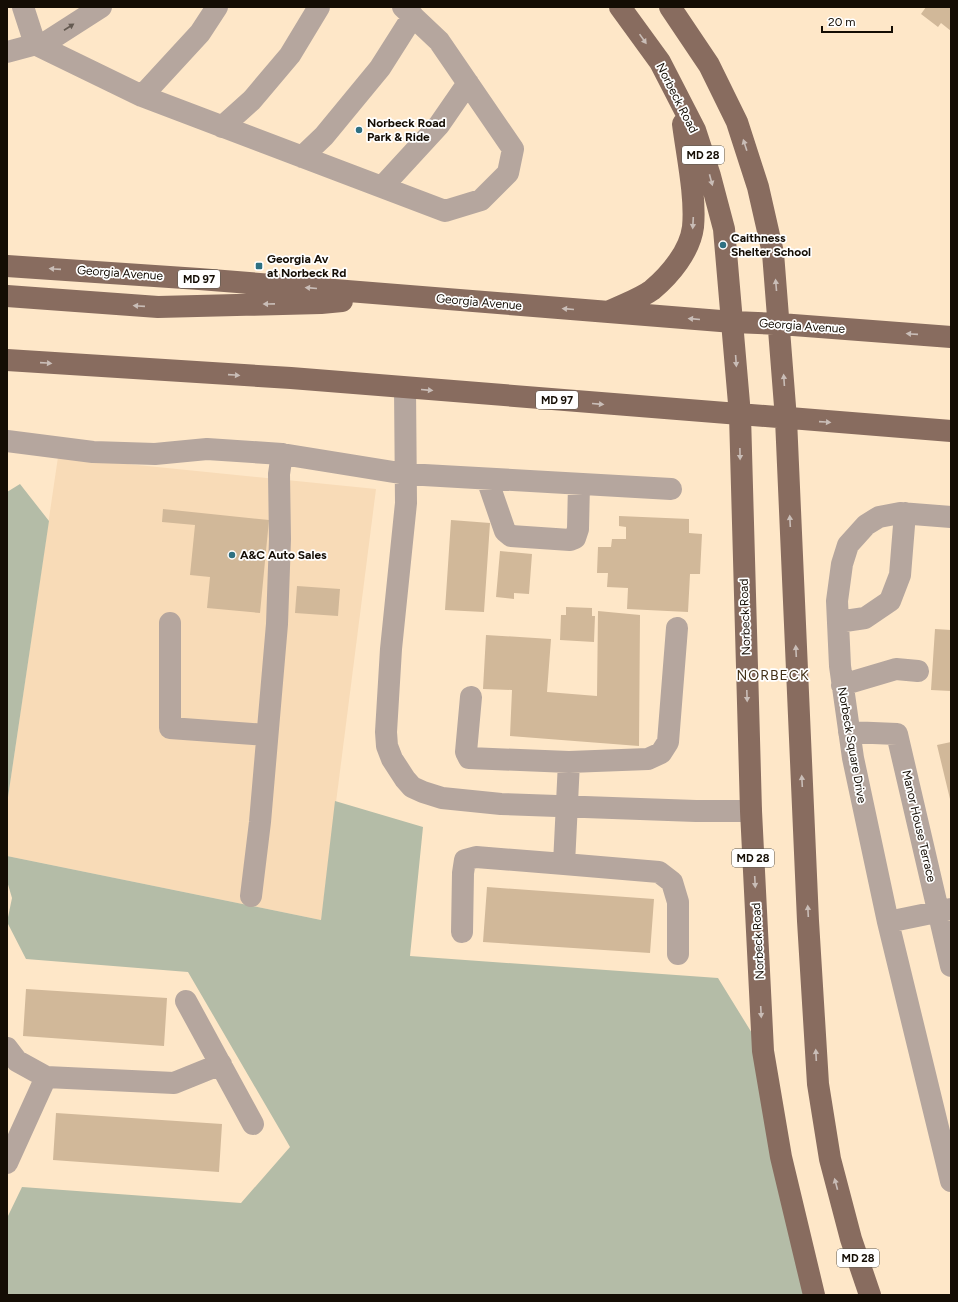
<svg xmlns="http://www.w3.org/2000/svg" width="958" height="1302" viewBox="0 0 958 1302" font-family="Figtree,sans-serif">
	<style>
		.built { fill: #f8dbb7 }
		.green { fill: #b4bca7 }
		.building { fill: #d1b899 }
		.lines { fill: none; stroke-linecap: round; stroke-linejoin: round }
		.minor { stroke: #b5a69e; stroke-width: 22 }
		.major { stroke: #886c5f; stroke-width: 22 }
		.oneway { fill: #645a51 }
		.oneway2 { fill: #c9bdb7 }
		.poi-dot { fill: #2e7082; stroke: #fff; stroke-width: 1.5 }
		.labels { text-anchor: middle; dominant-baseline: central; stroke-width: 3.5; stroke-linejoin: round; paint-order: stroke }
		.shield { fill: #fff; stroke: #5a564f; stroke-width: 1 }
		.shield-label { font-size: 11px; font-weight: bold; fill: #140d04 }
		.street-label { font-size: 12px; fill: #140d04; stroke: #fff }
		.poi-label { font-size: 12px; font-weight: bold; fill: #140d04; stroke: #fff; text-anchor: start }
		.quarter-label { font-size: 14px; letter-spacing: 1px; fill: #423016; stroke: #fff }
	</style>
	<rect width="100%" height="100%" fill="#fee7c8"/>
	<path class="built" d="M 58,457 L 376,489 L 321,920 L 7,856 L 7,804 Z"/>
	<path class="green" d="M 20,484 L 49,521 L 7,804 L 7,492 Z
		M 335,801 L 423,827 L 410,956 L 718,978 L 763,1051 L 814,1295 L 7,1295 L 7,1218 L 22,1187 L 241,1203 L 290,1147 L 188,972 L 26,959 L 7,922 L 12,898 L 7,881 L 7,856 L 321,920 Z"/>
	<path class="building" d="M 926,7 L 951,7 L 951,31 L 941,23 L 938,27 L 921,14 Z
		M 163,509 L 269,520 L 260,613 L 207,608 L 210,577 L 190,575 L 195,525 L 162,522 Z
		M 619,516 L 689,519 L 689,533 L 702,534 L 700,574 L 690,574 L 688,612 L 627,609 L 628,588 L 607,587 L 608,573 L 597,573 L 598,547 L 611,547 L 612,539 L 626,539 L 626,527 L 619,526 Z
		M 451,520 L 490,523 L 484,612 L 445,610 Z
		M 500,551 L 532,554 L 529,594 L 514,593 L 514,599 L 496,597 Z
		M 297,586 L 340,589 L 338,616 L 295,613 Z
		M 566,607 L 592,608 L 592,616 L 595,616 L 594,642 L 560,640 L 561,615 L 566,615 Z
		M 598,611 L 640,615 L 639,746 L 510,736 L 512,690 L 483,689 L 486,635 L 551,639 L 547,692 L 597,696 Z
		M 935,629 L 951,630 L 951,691 L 931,690 Z
		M 951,742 L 951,799 L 950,799 L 937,745 Z
		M 487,887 L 654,899 L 650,953 L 483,942 Z
		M 26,989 L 167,998 L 164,1046 L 23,1036 Z
		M 56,1113 L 222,1124 L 219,1172 L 53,1160 Z"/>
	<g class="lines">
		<path class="minor" d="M 23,7 L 35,44 L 142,96 L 445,211 L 481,200 L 508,173 L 513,149 L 439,41 L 403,7
			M 7,52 L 48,41 L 101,7
			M 142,96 L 200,33 L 217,7
			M 222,127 L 252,100 L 290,55 L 319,7
			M 302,157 L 324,136 L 380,68 L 413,16
			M 382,187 L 439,125 L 468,83
			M 405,388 L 406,503 L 391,649 L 386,732 L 387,746 L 392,759 L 405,779 L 412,787 L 423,792 L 442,798 L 501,804 L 696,811 L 751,811
			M 7,441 L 93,452 L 155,454 L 207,449 L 282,454 L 406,474 L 671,489
			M 487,479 L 505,531 L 511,536 L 570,540 L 575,538 L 578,529 L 579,484
			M 951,517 L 900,513 L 879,517 L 866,525 L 848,545 L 842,564 L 837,601 L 840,666 L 853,758 L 888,922 L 951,1181
			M 838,622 L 865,618 L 890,601 L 900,575 L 905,513
			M 170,623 L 170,728 L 267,735
			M 842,685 L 896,669 L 918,671
			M 849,732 L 897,734 L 951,966
			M 569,762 L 648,759 L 661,753 L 668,742 L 677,628
			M 564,864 L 659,872 L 672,882 L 678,902 L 678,954
			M 251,896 L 260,822 L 277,624 L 280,539 L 279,474 L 282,454
			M 888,922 L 951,909
			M 462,932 L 463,873 L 465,860 L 476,857 L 564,864 L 569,762 L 469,758 L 466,752 L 471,697
			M 186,1001 L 253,1124
			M 7,1048 L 17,1061 L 46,1077 L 174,1083 L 221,1064
			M 7,1163 L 46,1077"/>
		<path class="major" d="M 620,7 L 660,62 L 695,130 L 710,176 L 724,229 L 740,415 L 751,811 L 763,1051 L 781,1157 L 814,1295
			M 670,7 L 709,65 L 737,122 L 758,187 L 773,253 L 786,419 L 808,921 L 818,1084 L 830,1159 L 851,1239 L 870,1295
			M 7,266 L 199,279 L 733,322 L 780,324 L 951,337
			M 7,296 L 158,307 L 321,303 L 342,301
			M 608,312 C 622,305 640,299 652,290 C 670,275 690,251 693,227 C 696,197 687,155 683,124
			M 7,360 L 291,378 L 951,431"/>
	</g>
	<defs><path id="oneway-solid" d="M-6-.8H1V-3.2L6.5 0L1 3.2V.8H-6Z"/></defs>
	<use class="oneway" href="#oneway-solid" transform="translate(69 27) rotate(-33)"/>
	<g class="oneway2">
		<use href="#oneway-solid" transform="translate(643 39) rotate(55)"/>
		<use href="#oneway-solid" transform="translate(745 145) rotate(-108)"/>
		<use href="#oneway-solid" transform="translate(711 180) rotate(75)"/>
		<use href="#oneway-solid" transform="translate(693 223) rotate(93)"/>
		<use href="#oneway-solid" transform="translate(55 269) rotate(-176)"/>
		<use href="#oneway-solid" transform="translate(776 285) rotate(-95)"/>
		<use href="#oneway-solid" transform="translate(311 288) rotate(-175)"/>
		<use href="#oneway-solid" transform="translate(269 304) rotate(179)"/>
		<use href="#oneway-solid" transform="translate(139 306) rotate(-176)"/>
		<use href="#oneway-solid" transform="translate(568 309) rotate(-175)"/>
		<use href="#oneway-solid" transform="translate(694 319) rotate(-175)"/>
		<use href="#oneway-solid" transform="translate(912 334) rotate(-176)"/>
		<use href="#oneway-solid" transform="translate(736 361) rotate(86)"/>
		<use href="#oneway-solid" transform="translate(46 363) rotate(4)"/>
		<use href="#oneway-solid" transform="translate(234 375) rotate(4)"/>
		<use href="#oneway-solid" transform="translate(784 380) rotate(-94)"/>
		<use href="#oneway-solid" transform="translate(427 390) rotate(5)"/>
		<use href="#oneway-solid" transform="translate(598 404) rotate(5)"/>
		<use href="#oneway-solid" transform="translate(825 422) rotate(4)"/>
		<use href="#oneway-solid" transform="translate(740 454) rotate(89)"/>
		<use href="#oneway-solid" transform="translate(790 521) rotate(-93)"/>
		<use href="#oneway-solid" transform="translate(796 651) rotate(-93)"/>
		<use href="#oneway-solid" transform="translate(747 696) rotate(88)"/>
		<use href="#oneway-solid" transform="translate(802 781) rotate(-93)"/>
		<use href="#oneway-solid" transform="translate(755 882) rotate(87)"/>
		<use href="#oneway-solid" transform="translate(808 911) rotate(-93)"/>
		<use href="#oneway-solid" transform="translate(761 1012) rotate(87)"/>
		<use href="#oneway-solid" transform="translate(816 1055) rotate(-93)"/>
		<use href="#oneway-solid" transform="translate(836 1184) rotate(-105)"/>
	</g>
	<g class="poi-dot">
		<circle cx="359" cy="130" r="4"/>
		<circle cx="723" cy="245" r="4"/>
		<rect x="255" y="262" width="8" height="8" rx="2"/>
		<circle cx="232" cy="555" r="4"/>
	</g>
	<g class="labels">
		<g class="shield">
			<rect x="682" y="146" width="42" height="18" rx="3"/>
			<rect x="178" y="270" width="42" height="18" rx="3"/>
			<rect x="536" y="391" width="42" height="18" rx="3"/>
			<rect x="732" y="849" width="42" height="18" rx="3"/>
			<rect x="837" y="1249" width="42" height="18" rx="3"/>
		</g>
		<g class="shield-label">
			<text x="703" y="155">MD 28</text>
			<text x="199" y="279">MD 97</text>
			<text x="557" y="400">MD 97</text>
			<text x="753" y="858">MD 28</text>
			<text x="858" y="1258">MD 28</text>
		</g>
		<g class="street-label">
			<text transform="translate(677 98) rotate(63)">Norbeck Road</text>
			<text transform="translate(120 273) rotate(4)">Georgia Avenue</text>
			<text transform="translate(479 302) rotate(5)">Georgia Avenue</text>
			<text transform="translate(802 326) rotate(4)">Georgia Avenue</text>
			<text transform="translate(745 617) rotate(-92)">Norbeck Road</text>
			<text transform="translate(852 745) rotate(80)">Norbeck Square Drive</text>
			<text transform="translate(919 826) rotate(77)">Manor House Terrace</text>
			<text transform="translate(758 941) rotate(-93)">Norbeck Road</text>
		</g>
		<g class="poi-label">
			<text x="367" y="123">Norbeck Road<tspan x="367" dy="14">Park &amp; Ride</tspan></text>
			<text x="731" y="238">Caithness<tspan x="731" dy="14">Shelter School</tspan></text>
			<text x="267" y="259">Georgia Av<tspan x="267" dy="14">at Norbeck Rd</tspan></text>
			<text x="240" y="555">A&amp;C Auto Sales</text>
		</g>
		<g class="quarter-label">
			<text x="773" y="675">NORBECK</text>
		</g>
	</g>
	<rect width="958" height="1302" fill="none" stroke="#140d04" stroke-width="16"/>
	<path d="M822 26v6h70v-6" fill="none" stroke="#140d04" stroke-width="2"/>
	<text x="828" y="26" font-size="12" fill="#140d04" stroke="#ffffff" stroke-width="3" paint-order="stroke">20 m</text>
</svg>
